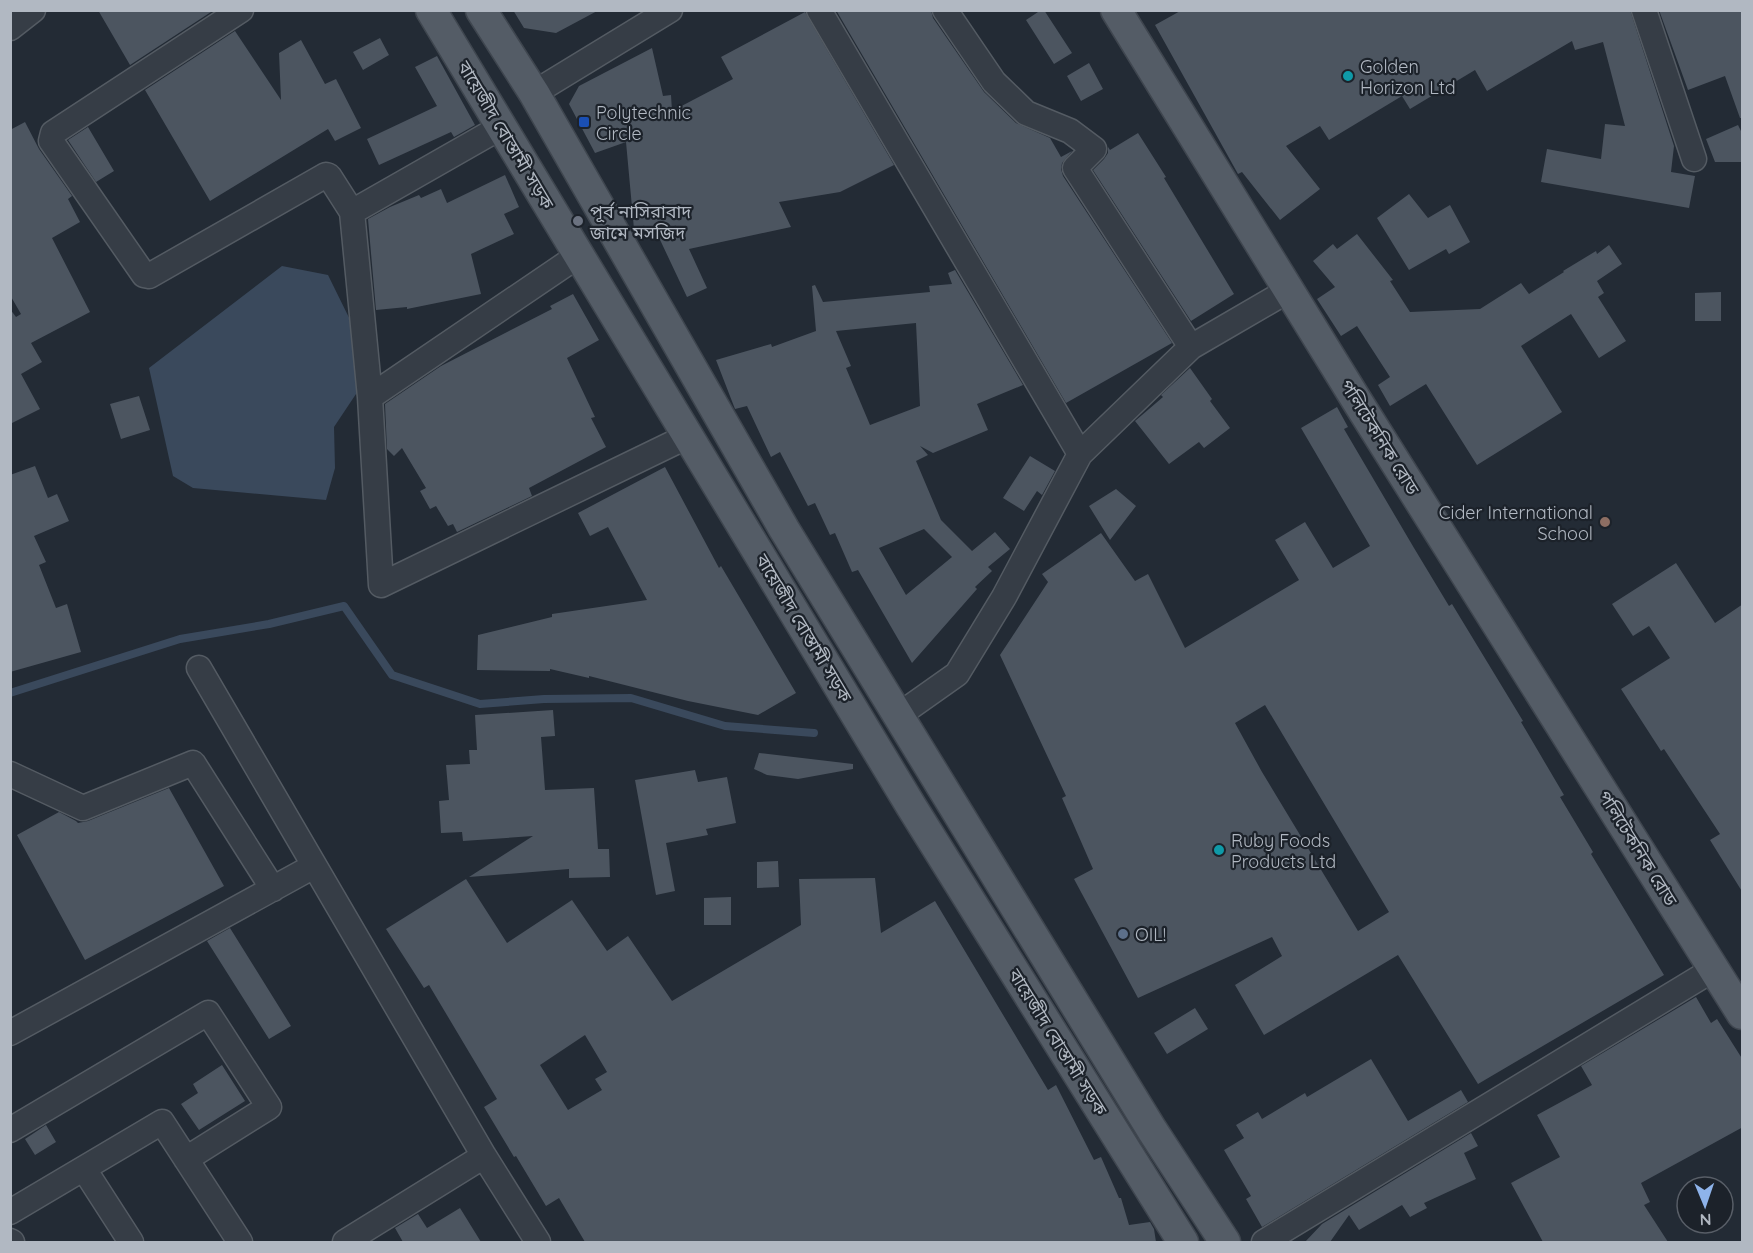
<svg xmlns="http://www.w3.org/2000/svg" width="1753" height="1253" viewBox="0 0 1753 1253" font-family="Quicksand,'Noto Sans Bengali',sans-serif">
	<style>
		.water { fill: #3a495c }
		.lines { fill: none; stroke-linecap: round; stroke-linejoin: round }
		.stream { stroke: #3a495c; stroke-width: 8 }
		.building { fill: #4c5560; fill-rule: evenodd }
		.minor-casing { stroke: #545b63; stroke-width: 27 }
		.major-casing { stroke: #3f464f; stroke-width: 33 }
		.minor { stroke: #363d46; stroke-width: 24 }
		.major { stroke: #545c66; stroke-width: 30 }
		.culture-dot { fill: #0f9aa8; stroke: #1c222a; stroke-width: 2 }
		.transit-dot { fill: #1a4fb4; stroke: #1c222a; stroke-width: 2 }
		.worship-dot { fill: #6b7280; stroke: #1c222a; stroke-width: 2 }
		.education-dot { fill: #8d6e63; stroke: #1c222a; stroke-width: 2 }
		.service-dot { fill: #5c6f8a; stroke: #1c222a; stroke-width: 2 }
		.labels { text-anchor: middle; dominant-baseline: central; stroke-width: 4.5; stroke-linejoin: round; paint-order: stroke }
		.poi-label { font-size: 18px; fill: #b1b8c2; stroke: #1c222a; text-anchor: start }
		.street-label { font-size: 18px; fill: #b1b8c2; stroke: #1c222a }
	</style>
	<rect width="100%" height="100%" fill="#232b35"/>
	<path class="water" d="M 282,266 L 328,275 L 360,340 L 364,382 L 334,427 L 335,468 L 326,500 L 193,488 L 173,476 L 149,368 Z"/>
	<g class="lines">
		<path class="stream" d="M 10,693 L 180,639 L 269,624 L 344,606 L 392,675 L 480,704 L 544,699 L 631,698 L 725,726 L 814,733"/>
	</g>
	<path class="building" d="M 98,10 L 214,10 L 130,65 Z
		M 513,10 L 599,10 L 556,33 L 524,28 Z
		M 836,10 L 931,10 L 933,18 L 984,92 L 1016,123 L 1050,138 L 1061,157 L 1072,151 L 1062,163 L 1061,169 L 1063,176 L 1172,343 L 1066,403 Z
		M 1041,10 L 1044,10 L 1072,53 L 1054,64 L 1026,20 Z
		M 1182,10 L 1630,10 L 1674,146 L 1671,172 L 1695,176 L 1689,208 L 1541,182 L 1547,149 L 1601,159 L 1605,124 L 1625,126 L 1603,42 L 1575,50 L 1572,41 L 1487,91 L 1475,70 L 1410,109 L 1402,96 L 1329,140 L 1320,126 L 1286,146 L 1320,189 L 1280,220 L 1242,172 L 1238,174 L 1155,25 Z
		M 1659,10 L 1743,10 L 1743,118 L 1740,118 L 1725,76 L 1688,90 Z
		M 805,12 L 894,165 L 840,192 L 779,202 L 791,227 L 689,249 L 707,288 L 687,297 L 654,227 L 634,229 L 626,142 L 595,153 L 569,104 L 579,86 L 652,48 L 663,96 L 671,95 L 672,111 L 733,79 L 721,57 Z
		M 235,31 L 281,100 L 279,53 L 301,40 L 325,84 L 336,79 L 361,128 L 335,141 L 328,129 L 210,201 L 145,90 Z
		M 380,38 L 389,55 L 363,70 L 353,52 Z
		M 437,56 L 475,125 L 454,137 L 451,132 L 379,165 L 367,139 L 437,106 L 415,67 Z
		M 1089,63 L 1103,89 L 1081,101 L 1067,76 Z
		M 25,122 L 39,149 L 72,196 L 68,199 L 80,222 L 52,238 L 90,312 L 31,343 L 42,362 L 21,374 L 40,409 L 10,424 L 10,309 L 16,317 L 21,314 L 10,295 L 10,130 Z
		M 1738,125 L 1743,135 L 1743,162 L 1715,162 L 1706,139 Z
		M 88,127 L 114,171 L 96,182 L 68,140 Z
		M 1138,133 L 1166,177 L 1164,178 L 1234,294 L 1191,321 L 1093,170 L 1104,159 L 1108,153 L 1108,147 L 1110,150 Z
		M 505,175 L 519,207 L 504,214 L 514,234 L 471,254 L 481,294 L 407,309 L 407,307 L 376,310 L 368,219 L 390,207 L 419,195 L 421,198 L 441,189 L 447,203 Z
		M 1409,194 L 1428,218 L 1450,205 L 1470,242 L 1449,254 L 1446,249 L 1409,270 L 1377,218 Z
		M 1357,234 L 1393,280 L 1390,281 L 1410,312 L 1480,309 L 1521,283 L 1529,294 L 1564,272 L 1563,271 L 1596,251 L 1597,254 L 1609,245 L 1622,264 L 1597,281 L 1604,293 L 1598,297 L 1626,341 L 1599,358 L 1571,314 L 1521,346 L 1562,412 L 1477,465 L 1426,384 L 1390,406 L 1378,385 L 1390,377 L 1357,326 L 1341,336 L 1317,299 L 1335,287 L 1313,261 L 1333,244 L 1337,249 Z
		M 955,270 L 1023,385 L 977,404 L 988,430 L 933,453 L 920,446 L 928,455 L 916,461 L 941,520 L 972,551 L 995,532 L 1010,549 L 988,567 L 992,571 L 975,587 L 977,589 L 912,663 L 858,570 L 852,572 L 835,533 L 830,535 L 815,503 L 808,506 L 780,452 L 771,457 L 747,406 L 735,409 L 716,360 L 771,344 L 772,347 L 816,331 L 812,286 L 815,285 L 823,302 L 930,292 L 929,286 L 952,284 L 948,273 ZM 916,323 L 920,406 L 870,425 L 846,368 L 851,366 L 836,331 ZM 924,529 L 952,557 L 906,595 L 879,548 Z
		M 1721,292 L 1721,321 L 1695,321 L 1695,293 Z
		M 573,294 L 599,340 L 567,358 L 595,417 L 591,418 L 606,447 L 529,488 L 532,496 L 457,532 L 453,524 L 448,526 L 436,506 L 430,509 L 420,491 L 426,488 L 402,448 L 394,456 L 387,449 L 385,404 L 441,366 L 552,309 L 550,306 Z
		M 1190,368 L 1212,399 L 1210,401 L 1230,428 L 1204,448 L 1199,442 L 1169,464 L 1135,421 L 1163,397 L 1161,395 Z
		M 139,396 L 150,430 L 121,439 L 110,404 Z
		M 1337,407 L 1348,427 L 1344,429 L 1414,548 L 1449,606 L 1452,604 L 1523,721 L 1521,722 L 1564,795 L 1560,797 L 1593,852 L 1591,854 L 1664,975 L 1478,1084 L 1398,955 L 1264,1035 L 1235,985 L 1282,956 L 1272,937 L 1138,998 L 1074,879 L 1093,869 L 1062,798 L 1066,796 L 1000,655 L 1048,582 L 1042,574 L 1101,533 L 1135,581 L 1148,574 L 1185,648 L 1299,580 L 1275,540 L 1305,522 L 1333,568 L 1370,546 L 1301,428 ZM 1265,705 L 1389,912 L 1358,931 L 1262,772 L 1235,723 Z
		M 1030,456 L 1055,471 L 1042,495 L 1037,491 L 1024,511 L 1003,498 Z
		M 35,466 L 48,498 L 57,494 L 69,521 L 34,536 L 46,562 L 39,565 L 56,608 L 67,604 L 81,652 L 10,672 L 10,475 Z
		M 665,467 L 719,568 L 721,566 L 796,693 L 758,715 L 688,701 L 589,676 L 589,678 L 550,669 L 550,671 L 477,670 L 478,635 L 552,617 L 552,614 L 647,600 L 608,527 L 590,536 L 578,513 Z
		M 1116,489 L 1136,506 L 1110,540 L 1089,506 Z
		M 1676,563 L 1715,623 L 1743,604 L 1743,893 L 1710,840 L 1720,834 L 1664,749 L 1661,751 L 1621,689 L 1670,658 L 1649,626 L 1633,636 L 1612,604 Z
		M 553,710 L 555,736 L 541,737 L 545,790 L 594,788 L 598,849 L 609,849 L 610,877 L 569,878 L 569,869 L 469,877 L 533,836 L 463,841 L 462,832 L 441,833 L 439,801 L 449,800 L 446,765 L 470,764 L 469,750 L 477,750 L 475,715 Z
		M 759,753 L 853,764 L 853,769 L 798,779 L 767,775 L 754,769 Z
		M 695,770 L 698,782 L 727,777 L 736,823 L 706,829 L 708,835 L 666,843 L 675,891 L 656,895 L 635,780 Z
		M 169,788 L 224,886 L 85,960 L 17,835 L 59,812 L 76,821 L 78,823 L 88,821 Z
		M 778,861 L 779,887 L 757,888 L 757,862 Z
		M 875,878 L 881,933 L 935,901 L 1048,1090 L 1056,1085 L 1094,1160 L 1101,1157 L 1119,1198 L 1121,1198 L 1129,1225 L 1150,1222 L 1154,1229 L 1156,1242 L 585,1242 L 559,1198 L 546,1206 L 516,1156 L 514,1157 L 484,1107 L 497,1099 L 429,985 L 424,988 L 386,929 L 466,879 L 507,943 L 572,900 L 607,951 L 628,936 L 672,1001 L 801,925 L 799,879 ZM 585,1035 L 607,1072 L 595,1079 L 602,1090 L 568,1110 L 540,1065 Z
		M 731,897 L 731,925 L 704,925 L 704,898 Z
		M 230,928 L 291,1026 L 269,1039 L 207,941 Z
		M 1696,997 L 1711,1023 L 1717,1019 L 1743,1060 L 1743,1127 L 1641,1183 L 1650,1202 L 1644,1205 L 1668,1242 L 1543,1242 L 1511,1183 L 1560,1157 L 1537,1115 L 1592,1085 L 1581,1066 Z
		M 1195,1008 L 1208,1029 L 1167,1054 L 1154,1033 Z
		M 1371,1059 L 1408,1121 L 1461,1090 L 1468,1102 L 1262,1227 L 1246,1199 L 1251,1196 L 1224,1150 L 1244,1138 L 1236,1125 L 1258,1112 L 1262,1119 L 1305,1093 L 1307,1097 Z
		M 222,1065 L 245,1101 L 199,1130 L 181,1104 L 198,1093 L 193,1084 Z
		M 46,1125 L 56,1142 L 35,1155 L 25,1139 Z
		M 1471,1133 L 1478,1146 L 1464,1153 L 1476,1179 L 1424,1203 L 1427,1208 L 1410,1217 L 1402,1205 L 1359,1230 L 1349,1215 L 1330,1242 L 1305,1242 L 1322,1224 Z
		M 460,1208 L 481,1242 L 403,1242 L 395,1228 L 418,1214 L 427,1228 Z"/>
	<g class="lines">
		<g class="minor-casing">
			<path id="minor" d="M 241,10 L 53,133 L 51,141 L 144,275 L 149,276 L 326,175 L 329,176 L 352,212 L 501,127
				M 819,10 L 1080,454
				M 945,10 L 994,82 L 1026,113 L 1070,131 L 1094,149 L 1075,168 L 1191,347
				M 1644,10 L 1694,159
				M 10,28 L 33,10
				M 534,93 L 670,10
				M 352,212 L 370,397 L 381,585 L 688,436
				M 370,397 L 579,255
				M 199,668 L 484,1156 L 538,1242
				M 899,715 L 957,674 L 1004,597 L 1080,454 L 1191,347 L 1289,290
				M 10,774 L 83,808 L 193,763 L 273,889
				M 10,1033 L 314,866
				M 10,1130 L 208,1013 L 269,1107 L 186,1159
				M 84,1169 L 131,1242
				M 10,1212 L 162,1122 L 240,1242
				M 10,1241 L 12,1242
				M 345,1242 L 484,1156
				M 1264,1242 L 1714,969"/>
		</g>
		<g class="major-casing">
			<path id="major" d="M 431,10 L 911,806 L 1183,1242
				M 481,10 L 534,93 L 784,529 L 1152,1130 L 1225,1242
				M 1116,10 L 1357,401 L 1742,1014"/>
		</g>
		<use href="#minor" class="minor"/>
		<use href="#major" class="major"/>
	</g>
	<g class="culture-dot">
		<circle cx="1348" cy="76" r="6"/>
		<circle cx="1219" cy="850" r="6"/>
	</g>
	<rect class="transit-dot" x="578" y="116" width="12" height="12" rx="3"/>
	<circle class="worship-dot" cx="578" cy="221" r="6"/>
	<circle class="education-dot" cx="1605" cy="522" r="6"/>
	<circle class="service-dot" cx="1123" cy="934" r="6"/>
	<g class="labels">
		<g class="poi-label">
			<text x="1360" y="66">Golden<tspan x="1360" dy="21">Horizon Ltd</tspan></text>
			<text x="596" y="112">Polytechnic<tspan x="596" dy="21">Circle</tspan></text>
			<text x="590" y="211">পূর্ব নাসিরাবাদ<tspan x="590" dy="21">জামে মসজিদ</tspan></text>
			<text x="1593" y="512" text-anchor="end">Cider International<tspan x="1593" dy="21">School</tspan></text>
			<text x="1231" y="840">Ruby Foods<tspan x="1231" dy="21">Products Ltd</tspan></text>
			<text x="1135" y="934">OIL!</text>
		</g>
		<g class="street-label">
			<text transform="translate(506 135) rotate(59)">বায়েজীদ বোস্তামী সড়ক</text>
			<text transform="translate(1380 437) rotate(58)">পলিটেকনিক রোড</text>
			<text transform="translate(804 628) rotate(59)">বায়েজীদ বোস্তামী সড়ক</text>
			<text transform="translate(1638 848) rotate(58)">পলিটেকনিক রোড</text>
			<text transform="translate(1058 1042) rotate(58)">বায়েজীদ বোস্তামী সড়ক</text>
		</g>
	</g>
	<rect width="1753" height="1253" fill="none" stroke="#b1b8c2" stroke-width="24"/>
	<g transform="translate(1705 1205) rotate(178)"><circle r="28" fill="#1c222a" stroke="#585e67" stroke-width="1.5"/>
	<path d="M0-4.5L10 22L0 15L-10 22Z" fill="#8eb3ea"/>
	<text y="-9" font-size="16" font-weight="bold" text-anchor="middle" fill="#b1b8c2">N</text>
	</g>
</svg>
